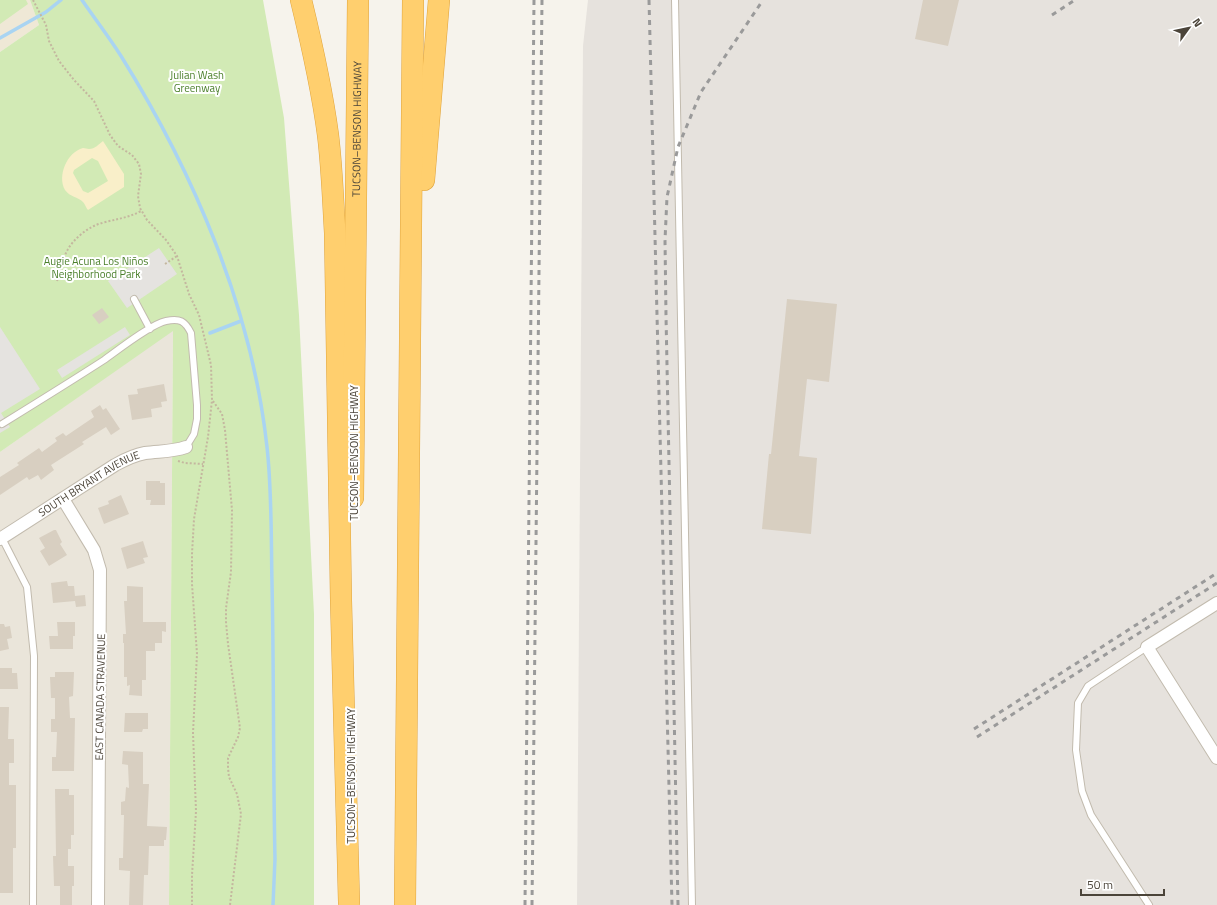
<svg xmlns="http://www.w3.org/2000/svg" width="1217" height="905" viewBox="0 0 1217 905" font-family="'Titillium Web',sans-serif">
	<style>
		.residential { fill: #eae5da }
		.industrial { fill: #e6e2dd }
		.education { fill: #efe8d6 }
		.green { fill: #d2eab5 }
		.sand { fill: #f9efc9; fill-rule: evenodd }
		.parking { fill: #e5e3e0 }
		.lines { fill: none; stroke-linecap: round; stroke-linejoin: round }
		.stream { stroke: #a9d4f2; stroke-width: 3.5 }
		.building { fill: #d8cfc1 }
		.service-casing { stroke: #c2bbae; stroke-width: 8 }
		.minor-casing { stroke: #c2bbae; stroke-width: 14 }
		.motorway-casing { stroke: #e0a43c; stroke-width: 22 }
		.path { stroke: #c4b79f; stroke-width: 2; stroke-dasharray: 2 2; stroke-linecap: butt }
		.service { stroke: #fff; stroke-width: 6 }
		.minor { stroke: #fff; stroke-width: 12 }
		.motorway { stroke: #ffcf6e; stroke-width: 21 }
		.rail { stroke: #9a9a9a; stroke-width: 3; stroke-dasharray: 5 5; stroke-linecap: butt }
		.labels { text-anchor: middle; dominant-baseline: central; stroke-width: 4; stroke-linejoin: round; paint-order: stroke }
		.park-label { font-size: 11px; fill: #4a7f2a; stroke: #fff }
		.street-label { font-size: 11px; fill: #4b4439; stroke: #fff }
	</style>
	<rect width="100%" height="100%" fill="#f6f3ec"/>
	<path class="residential" d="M 173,330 L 169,905 L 0,905 L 0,452 Z"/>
	<path class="industrial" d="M 588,0 L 1217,0 L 1217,905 L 577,905 L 583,46 Z"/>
	<path class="education" d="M 0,0 L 30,0 L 39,25 L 0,52 Z"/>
	<path class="green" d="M 0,0 L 26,0 L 28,4 L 0,24 Z
		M 30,0 L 263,0 L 284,118 L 299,315 L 314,614 L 314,905 L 169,905 L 173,331 L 0,452 L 0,52 L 39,25 Z"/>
	<path class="sand" d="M 103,141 L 124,174 L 124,187 L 88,210 C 86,208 85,204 83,202 C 78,197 70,197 65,190 C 57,176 67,152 83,148 C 86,148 86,149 89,149 C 95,149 99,144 103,141 ZM 92,158 L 98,161 L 108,181 L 88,193 L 83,191 L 73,173 L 74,170 Z"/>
	<path class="parking" d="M 159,248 L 177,274 L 127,308 L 108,281 Z
		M 0,327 L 40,389 L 1,413 L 10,427 L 0,433 Z
		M 125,327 L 130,335 L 62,378 L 57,370 Z"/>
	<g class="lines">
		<path class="stream" d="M 82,0 C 95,19 109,37 121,56 C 194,173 252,309 267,447 C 272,492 271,538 272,583 C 274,675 273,767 275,859 L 273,905
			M 0,38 L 46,12 L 61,0
			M 210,333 L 241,321"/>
	</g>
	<path class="building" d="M 923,0 L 959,0 L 948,46 L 915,39 Z
		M 787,299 L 837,304 L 829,382 L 807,379 L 799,456 L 817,458 L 811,534 L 762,529 L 769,454 L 771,454 Z
		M 102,308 L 109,317 L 99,324 L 92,315 Z
		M 164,384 L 167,401 L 161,402 L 162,407 L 151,409 L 152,417 L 132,420 L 128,395 L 138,394 L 137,389 Z
		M 100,405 L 103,410 L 106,408 L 120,429 L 111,435 L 106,427 L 82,442 L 84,444 L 51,465 L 54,470 L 41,480 L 38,475 L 29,480 L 27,477 L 0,495 L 0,477 L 19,465 L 17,463 L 39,448 L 42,452 L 57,441 L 55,438 L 63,433 L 66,436 L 94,417 L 91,411 Z
		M 146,481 L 160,481 L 160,483 L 165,483 L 165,505 L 150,505 L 151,500 L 146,500 Z
		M 121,495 L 129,514 L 104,524 L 98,508 L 109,504 L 108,501 Z
		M 54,530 L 56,530 L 62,542 L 60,544 L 67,555 L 49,566 L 40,551 L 45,548 L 39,538 Z
		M 143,541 L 148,557 L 143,558 L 145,563 L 127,569 L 121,548 Z
		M 67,581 L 68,586 L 74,586 L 75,596 L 85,595 L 86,606 L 76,607 L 75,601 L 53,603 L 51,583 Z
		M 127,586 L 143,587 L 143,622 L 166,622 L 166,632 L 162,631 L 162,643 L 155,643 L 155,651 L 146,651 L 146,680 L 142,680 L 142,696 L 129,695 L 130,685 L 127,686 L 127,677 L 124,677 L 124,643 L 123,643 L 123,634 L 126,634 L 124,601 L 127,601 Z
		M 57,622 L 75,622 L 75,636 L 73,636 L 73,649 L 50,649 L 49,636 L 58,636 Z
		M 0,624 L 4,624 L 5,627 L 10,626 L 12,638 L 7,639 L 9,649 L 0,651 Z
		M 0,668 L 12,668 L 12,673 L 17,673 L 18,689 L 0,689 Z
		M 55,672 L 74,672 L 73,696 L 69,697 L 70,718 L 75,718 L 74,771 L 52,771 L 52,757 L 56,757 L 57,732 L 51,732 L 51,719 L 55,719 L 55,698 L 51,698 L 50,677 L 55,677 Z
		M 0,707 L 9,707 L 8,739 L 14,739 L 14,763 L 9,763 L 9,785 L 16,785 L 16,848 L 13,848 L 13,893 L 0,893 Z
		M 125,713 L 148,713 L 148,729 L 143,729 L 142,732 L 124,732 Z
		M 123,751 L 143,752 L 143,784 L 149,784 L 147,826 L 167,827 L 166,840 L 164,840 L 164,846 L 149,846 L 148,875 L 144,875 L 143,905 L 129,905 L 130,871 L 119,870 L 119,858 L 123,858 L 124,815 L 121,815 L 121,802 L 125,801 L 126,787 L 129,788 L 128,765 L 122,764 Z
		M 55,789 L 69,789 L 69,795 L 74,795 L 74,835 L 71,835 L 71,849 L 68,849 L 68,866 L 74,866 L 74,886 L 72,886 L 72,905 L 60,905 L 60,886 L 54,886 L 53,856 L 56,856 Z"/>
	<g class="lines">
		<g class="service-casing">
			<path id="service" d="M 675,0 L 692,905
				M 134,299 L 150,329
				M 2,424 C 36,403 70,382 104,360 C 118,350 151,324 166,321 C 180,318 185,321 191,333 L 197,405 L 197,419 L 194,434 L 186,447
				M 2,538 L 27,587 L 34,656 L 33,905
				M 1147,647 L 1088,686 L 1078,703 L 1076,750 L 1082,791 L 1091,815 L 1149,905"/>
		</g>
		<g class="minor-casing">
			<g id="minor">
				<path d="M 63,499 L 94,550 L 100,570 L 98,905"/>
				<path id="s1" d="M 0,539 L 115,465 C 124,460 134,455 145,453 C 159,451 172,452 186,447"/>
				<path d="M 1217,603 L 1147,647 L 1217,758"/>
			</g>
		</g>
		<g class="motorway-casing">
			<g id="motorway">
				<path d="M 301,0 C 312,45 322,90 328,135 C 332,168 333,200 335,233 L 341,600 L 349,902"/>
				<path d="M 424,180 L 439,0"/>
				<path id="s2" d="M 353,498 L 358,0"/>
				<path d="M 405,905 L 413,0"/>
			</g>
		</g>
		<path class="path" d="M 33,0 L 46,25 L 49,41 L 59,61 L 74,80 L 94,101 L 110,135 L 118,146 L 132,155 L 139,164 L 141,174 L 138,196 L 140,208 L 147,220 L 166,240 L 177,256 L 189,294 L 199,315 L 211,365 L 212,400 L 208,437 L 194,519 L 192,554 L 192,584 L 197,654 L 193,733 L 196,811 L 192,875 L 192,905
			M 165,264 L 177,256
			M 57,281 C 60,272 62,260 67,251 C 73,239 89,226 102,223 C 116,219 128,218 141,211
			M 213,401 L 222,414 L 225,430 L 229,476 L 232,510 L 231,572 L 226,608 L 226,622 L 228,644 L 240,728 L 238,737 L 228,758 L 228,768 L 229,777 L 237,794 L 241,814 L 230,905
			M 178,461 L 185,463 L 203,464"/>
		<use href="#service" class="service"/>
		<use href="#minor" class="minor"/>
		<use href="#motorway" class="motorway"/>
		<path class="rail" d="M 649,0 L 672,905
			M 1052,15 L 1075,0
			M 974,729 L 1217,573
			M 977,737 L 1217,583
			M 525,905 L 534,0
			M 532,905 L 542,0
			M 678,905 L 666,316 L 665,240 L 667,197 L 678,147 L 701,92 L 763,0"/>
	</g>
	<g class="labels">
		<g class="park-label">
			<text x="197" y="75">Julian Wash<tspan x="197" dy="13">Greenway</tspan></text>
			<text x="96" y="261">Augie Acuna Los Niños<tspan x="96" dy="13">Neighborhood Park</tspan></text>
		</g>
		<g class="street-label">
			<text stroke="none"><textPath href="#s2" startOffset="369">TUCSON–BENSON HIGHWAY</textPath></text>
			<text transform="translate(354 453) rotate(-90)">TUCSON–BENSON HIGHWAY</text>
			<text stroke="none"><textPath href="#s1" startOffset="105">SOUTH BRYANT AVENUE</textPath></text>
			<text transform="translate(100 697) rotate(-89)">EAST CANADA STRAVENUE</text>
			<text transform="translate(351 776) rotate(-90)">TUCSON–BENSON HIGHWAY</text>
		</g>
	</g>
	<g transform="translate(1189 28) rotate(57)" stroke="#ffffff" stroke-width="3" paint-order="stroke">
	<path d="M0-3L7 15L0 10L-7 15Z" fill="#4b4439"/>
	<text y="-6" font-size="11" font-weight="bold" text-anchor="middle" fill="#4b4439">N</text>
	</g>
	<path d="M1081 889v6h83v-6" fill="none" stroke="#4b4439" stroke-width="2"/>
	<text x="1087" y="889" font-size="12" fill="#4b4439" stroke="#ffffff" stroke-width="3" paint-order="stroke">50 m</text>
</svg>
